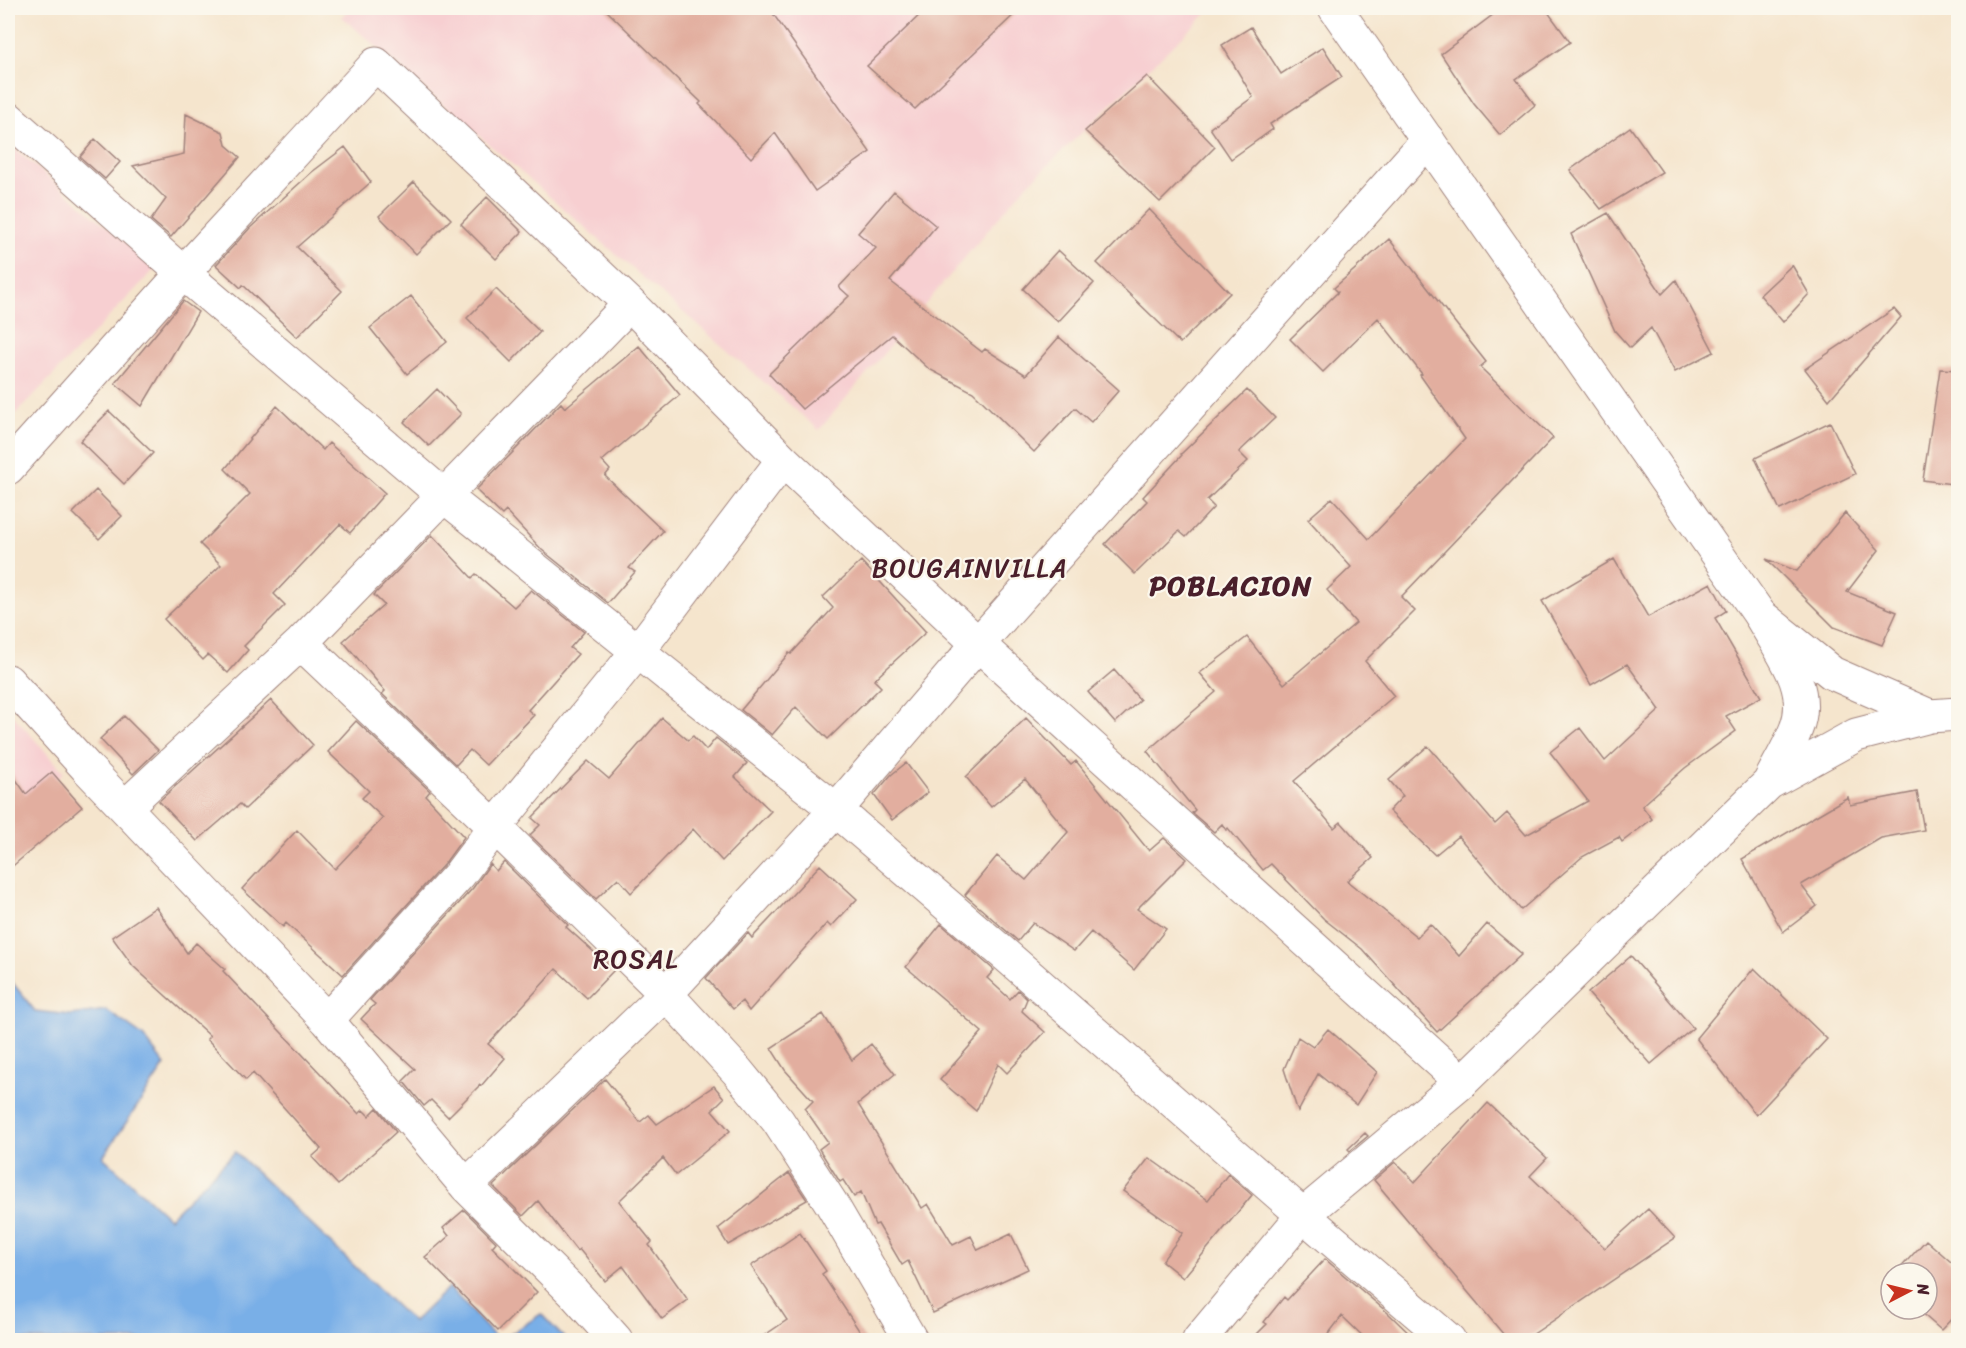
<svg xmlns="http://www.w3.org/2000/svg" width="1966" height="1348" viewBox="0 0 1966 1348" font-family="Sriracha,sans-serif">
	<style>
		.built { fill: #f7cfd1 }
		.water { fill: #79afe7; stroke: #626789; stroke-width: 1.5 }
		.building { fill: #e2ae9f }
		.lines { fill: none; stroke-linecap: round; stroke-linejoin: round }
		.minor-casing { stroke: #a0827c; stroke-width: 35 }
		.tertiary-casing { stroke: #a0827c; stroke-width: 35 }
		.secondary-casing { stroke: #a0827c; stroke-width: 35 }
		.minor { stroke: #fff; stroke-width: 33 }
		.tertiary { stroke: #fff; stroke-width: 33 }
		.secondary { stroke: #fff; stroke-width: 33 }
		.labels { text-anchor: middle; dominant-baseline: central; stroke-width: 4.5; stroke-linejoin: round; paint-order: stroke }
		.quarter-label { font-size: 26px; letter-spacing: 1.5px; fill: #4a1f2b; stroke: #fbf7ec }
		.district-label { font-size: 28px; font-weight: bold; letter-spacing: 1.5px; fill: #4a1f2b; stroke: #fbf7ec }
	</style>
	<rect width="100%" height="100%" fill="#fbf7ec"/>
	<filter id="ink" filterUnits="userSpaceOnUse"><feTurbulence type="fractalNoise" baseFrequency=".0167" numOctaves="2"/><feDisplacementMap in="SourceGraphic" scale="12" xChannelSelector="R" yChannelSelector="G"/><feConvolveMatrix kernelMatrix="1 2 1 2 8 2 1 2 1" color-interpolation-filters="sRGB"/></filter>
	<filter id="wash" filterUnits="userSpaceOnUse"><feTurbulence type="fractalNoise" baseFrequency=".008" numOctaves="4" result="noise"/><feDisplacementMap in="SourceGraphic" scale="24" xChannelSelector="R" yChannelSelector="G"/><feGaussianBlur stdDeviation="1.35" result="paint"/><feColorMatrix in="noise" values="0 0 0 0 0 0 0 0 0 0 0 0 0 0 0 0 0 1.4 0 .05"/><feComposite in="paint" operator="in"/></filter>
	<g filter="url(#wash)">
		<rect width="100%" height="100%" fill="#f5e5cd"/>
		<path class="built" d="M 350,8 L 1212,8 L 1022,190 L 819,430 L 342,17 Z
			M 8,143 L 156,268 L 8,422 Z
			M 8,710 L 64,772 L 8,826 Z"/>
		<path class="water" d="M 8,977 L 35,1011 L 71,1015 L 106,1010 L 143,1036 L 165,1065 L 103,1157 L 169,1218 L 235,1152 L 413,1322 L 449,1287 L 498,1340 L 8,1340 Z
			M 541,1314 L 566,1340 L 502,1340 Z"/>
		<g id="blocks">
			<path class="building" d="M 604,8 L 769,8 L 870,152 L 815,191 L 775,133 L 751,158 L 699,104 L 701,102 Z
				M 927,8 L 1021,8 L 915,109 L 867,66 Z
				M 1502,8 L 1545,8 L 1570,42 L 1516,79 L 1535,105 L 1500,135 L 1474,104 L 1441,54 Z
				M 1251,27 L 1281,74 L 1323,47 L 1342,77 L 1270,124 L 1273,129 L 1231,159 L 1210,128 L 1253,97 L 1222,45 Z
				M 1147,76 L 1215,147 L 1160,202 L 1085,131 Z
				M 186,114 L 223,132 L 226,145 L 240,157 L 171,237 L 151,220 L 166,199 L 133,166 L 184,154 Z
				M 1630,127 L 1662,172 L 1601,209 L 1570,170 Z
				M 95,139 L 120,162 L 105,179 L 80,157 Z
				M 345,147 L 371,182 L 297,247 L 342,291 L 297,337 L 243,285 L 241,288 L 216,265 L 250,228 L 312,172 Z
				M 414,182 L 451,219 L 416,254 L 379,216 Z
				M 894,191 L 936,226 L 890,281 L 982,352 L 985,349 L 1026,375 L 1059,337 L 1119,390 L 1091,422 L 1075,408 L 1034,452 L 973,392 L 929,369 L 892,335 L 802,409 L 769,374 L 849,296 L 839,287 L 876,248 L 858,233 Z
				M 487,197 L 522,232 L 496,259 L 461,224 Z
				M 1149,209 L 1230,293 L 1180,343 L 1097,263 Z
				M 1608,213 L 1662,294 L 1676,280 L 1714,352 L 1675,372 L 1651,328 L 1630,348 L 1615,331 L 1571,234 Z
				M 1389,239 L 1486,362 L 1480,367 L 1553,438 L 1401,597 L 1415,611 L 1365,661 L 1394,696 L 1294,781 L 1334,828 L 1341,822 L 1373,858 L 1347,881 L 1417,937 L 1430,924 L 1459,956 L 1487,924 L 1522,954 L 1437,1032 L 1362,949 L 1324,919 L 1271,864 L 1263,870 L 1228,828 L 1226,830 L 1222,824 L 1214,832 L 1192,813 L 1195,810 L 1147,751 L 1216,692 L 1200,673 L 1247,637 L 1284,684 L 1356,623 L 1327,590 L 1351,567 L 1308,519 L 1332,498 L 1369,539 L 1465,439 L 1420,375 L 1422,374 L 1378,318 L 1323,372 L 1290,339 L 1338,292 L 1334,288 Z
				M 1058,250 L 1094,283 L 1058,322 L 1023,289 Z
				M 1792,265 L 1809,294 L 1783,322 L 1760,295 Z
				M 496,289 L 540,332 L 511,362 L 467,318 Z
				M 411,296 L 447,342 L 407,374 L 370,328 Z
				M 183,301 L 198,312 L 142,406 L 115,383 Z
				M 1894,309 L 1901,317 L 1829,400 L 1805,369 Z
				M 639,346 L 680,395 L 602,461 L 610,470 L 605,476 L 663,531 L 629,568 L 635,572 L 608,603 L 542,550 L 506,511 L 502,515 L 476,490 L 561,403 L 565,408 Z
				M 1940,369 L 1959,370 L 1959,485 L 1923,480 Z
				M 437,389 L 461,414 L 429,446 L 404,422 Z
				M 1247,390 L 1275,418 L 1239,452 L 1248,461 L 1207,500 L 1214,507 L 1186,537 L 1179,531 L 1135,574 L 1105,544 L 1147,501 L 1143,497 L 1182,455 L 1181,454 Z
				M 277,406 L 323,450 L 329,443 L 385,493 L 350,533 L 340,524 L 274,594 L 285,605 L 244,646 L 248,650 L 228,673 L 208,655 L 203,660 L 164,619 L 221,565 L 200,544 L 250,494 L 225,469 Z
				M 109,411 L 153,453 L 124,484 L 80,441 Z
				M 1830,422 L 1855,474 L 1780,510 L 1755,458 Z
				M 96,490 L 122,516 L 99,539 L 73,513 Z
				M 1845,513 L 1879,550 L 1847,592 L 1897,612 L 1882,645 L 1834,627 L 1766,559 L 1797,571 Z
				M 432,535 L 472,578 L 476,574 L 514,607 L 531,590 L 584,632 L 570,648 L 578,654 L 528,710 L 534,715 L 486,765 L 470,750 L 456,765 L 382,694 L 385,691 L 343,641 L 384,605 L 374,595 Z
				M 1614,559 L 1648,617 L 1711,583 L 1726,611 L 1715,618 L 1761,697 L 1726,716 L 1736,731 L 1685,768 L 1642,806 L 1652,819 L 1622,842 L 1619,837 L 1582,857 L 1521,910 L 1458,836 L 1435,855 L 1389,811 L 1403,796 L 1389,780 L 1428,746 L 1495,824 L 1507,813 L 1526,835 L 1588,801 L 1550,752 L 1580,728 L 1605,761 L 1660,710 L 1627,664 L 1591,685 L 1542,601 Z
				M 861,561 L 926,632 L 874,680 L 881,687 L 828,739 L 796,707 L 772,735 L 741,710 L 789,653 L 791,654 L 833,608 L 823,597 Z
				M 1114,670 L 1140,700 L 1115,723 L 1088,692 Z
				M 271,700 L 313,745 L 245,809 L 240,804 L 197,841 L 159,801 Z
				M 124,716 L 158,750 L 133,774 L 100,739 Z
				M 662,718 L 688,740 L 693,736 L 706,750 L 716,738 L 747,763 L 735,777 L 771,811 L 722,861 L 693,829 L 631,893 L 618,878 L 596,899 L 530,835 L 540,825 L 532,818 L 588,761 L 609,779 Z
				M 1026,718 L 1071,765 L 1076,761 L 1149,851 L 1164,838 L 1187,859 L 1137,909 L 1166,929 L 1134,970 L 1091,932 L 1074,951 L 1033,923 L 1018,941 L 965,895 L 997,856 L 1026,880 L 1068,832 L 1025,779 L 991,807 L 966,777 Z
				M 356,721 L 430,791 L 426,796 L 464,837 L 445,863 L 343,975 L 286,923 L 283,927 L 242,889 L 297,830 L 335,869 L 383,818 L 362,798 L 369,791 L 328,752 Z
				M 906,763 L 928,792 L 892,820 L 874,795 L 891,775 Z
				M 8,768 L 26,794 L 52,772 L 82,807 L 8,870 Z
				M 1917,792 L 1924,830 L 1881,838 L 1801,885 L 1817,906 L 1783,932 L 1742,859 L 1848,797 L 1850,805 Z
				M 504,862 L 568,925 L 566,927 L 614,970 L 587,998 L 556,969 L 488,1044 L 505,1058 L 481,1086 L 480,1085 L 448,1117 L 431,1100 L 424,1106 L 403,1081 L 415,1069 L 361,1019 L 375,1004 L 370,1000 L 473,888 L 490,864 L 496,871 Z
				M 820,865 L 857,899 L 831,927 L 827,923 L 749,1011 L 742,1001 L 733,1009 L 706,978 L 748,933 L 752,938 Z
				M 156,907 L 187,953 L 196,943 L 225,969 L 223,971 L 359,1114 L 363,1110 L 369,1116 L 377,1108 L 396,1132 L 338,1185 L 312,1157 L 321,1149 L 253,1073 L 246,1080 L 207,1039 L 210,1036 L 133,966 L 112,937 Z
				M 941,924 L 994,970 L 987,978 L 1010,999 L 1018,990 L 1027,999 L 1022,1011 L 1045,1032 L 1007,1073 L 998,1064 L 976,1111 L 940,1080 L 982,1032 L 906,967 Z
				M 1631,956 L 1693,1028 L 1651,1064 L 1588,993 Z
				M 1754,968 L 1827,1039 L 1756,1115 L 1696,1038 Z
				M 823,1014 L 852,1060 L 871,1044 L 895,1074 L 858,1104 L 922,1208 L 928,1204 L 953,1245 L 971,1236 L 978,1250 L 1011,1234 L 1028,1269 L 933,1313 L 908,1261 L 902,1265 L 878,1224 L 875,1225 L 861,1192 L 854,1197 L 843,1180 L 840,1182 L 819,1149 L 828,1142 L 805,1109 L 813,1101 L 785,1070 L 771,1048 Z
				M 1328,1029 L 1377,1072 L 1356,1105 L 1318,1074 L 1298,1112 L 1284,1069 L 1298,1037 L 1313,1047 Z
				M 605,1079 L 640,1122 L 649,1115 L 657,1124 L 714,1086 L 724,1098 L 712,1110 L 730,1131 L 676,1175 L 663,1158 L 619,1201 L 652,1242 L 649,1245 L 688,1300 L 662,1319 L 623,1266 L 605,1281 L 579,1249 L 577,1251 L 538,1201 L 523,1216 L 493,1186 Z
				M 1488,1103 L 1547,1158 L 1530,1176 L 1605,1248 L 1648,1209 L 1675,1238 L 1523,1341 L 1509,1341 L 1374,1180 L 1395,1162 L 1415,1182 Z
				M 1365,1133 L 1368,1136 L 1350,1151 L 1348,1149 Z
				M 1149,1158 L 1208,1200 L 1228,1174 L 1252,1195 L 1183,1278 L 1162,1261 L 1183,1233 L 1123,1191 Z
				M 789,1173 L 807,1200 L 728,1245 L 718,1229 Z
				M 464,1210 L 496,1242 L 492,1247 L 537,1292 L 498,1331 L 425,1257 L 449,1236 L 443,1228 Z
				M 800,1233 L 826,1271 L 822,1274 L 866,1341 L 756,1341 L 787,1320 L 751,1266 Z
				M 1926,1240 L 1959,1269 L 1959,1311 L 1941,1330 L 1917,1309 L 1927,1309 L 1927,1273 L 1896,1273 Z
				M 1325,1259 L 1388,1313 L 1417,1341 L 1368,1341 L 1342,1316 L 1323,1341 L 1250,1341 L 1267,1324 L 1264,1322 L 1284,1297 L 1287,1300 Z"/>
		</g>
	</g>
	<g filter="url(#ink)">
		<use href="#blocks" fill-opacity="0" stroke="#a0827c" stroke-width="1.5"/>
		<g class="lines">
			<g class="minor-casing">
				<path id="minor" d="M 8,468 L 183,273 L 376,64 L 630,304 L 783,460 L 978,644 L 1462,1082
					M 301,643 L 495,827 L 666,994 L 737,1071 L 778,1121 L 831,1203 L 911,1340
					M 8,681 L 87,768 L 327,1020 L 466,1186 L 573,1292 L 616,1340
					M 125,807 L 301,643 L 630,304
					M 327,1020 L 459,875 L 495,827 L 638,651 L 783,460
					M 466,1186 L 666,994 L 836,810 L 978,644 L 1428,140
					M 1199,1340 L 1303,1215 L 1449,1340"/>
			</g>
			<g class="tertiary-casing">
				<path id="tertiary" d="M 1335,8 L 1760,615 L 1832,673 L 1930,716"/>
			</g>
			<g class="secondary-casing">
				<path id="secondary" d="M 8,118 L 183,273 L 444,496 L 836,810 L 1009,958 L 1303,1215 L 1462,1082 L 1769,783 L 1856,735 L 1930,716 L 1958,714
					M 1760,615 C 1779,649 1813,688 1796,729 C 1789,748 1778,765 1769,783"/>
			</g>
			<use href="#minor" class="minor"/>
			<use href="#tertiary" class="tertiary"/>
			<use href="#secondary" class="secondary"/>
		</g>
	</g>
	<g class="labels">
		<g class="quarter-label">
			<text x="970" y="568">BOUGAINVILLA</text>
			<text x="636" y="959">ROSAL</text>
		</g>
		<g class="district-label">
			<text x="1231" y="585">POBLACION</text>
		</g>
	</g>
	<rect width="1966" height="1348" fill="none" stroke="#fbf7ec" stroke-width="30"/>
	<g transform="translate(1909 1291) rotate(83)"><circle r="28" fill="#fbf7ec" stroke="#b4a19f" stroke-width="1.5"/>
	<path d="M0-4.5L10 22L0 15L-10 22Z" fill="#c8321e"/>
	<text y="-9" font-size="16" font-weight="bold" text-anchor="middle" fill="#4a1f2b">N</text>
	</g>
</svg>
